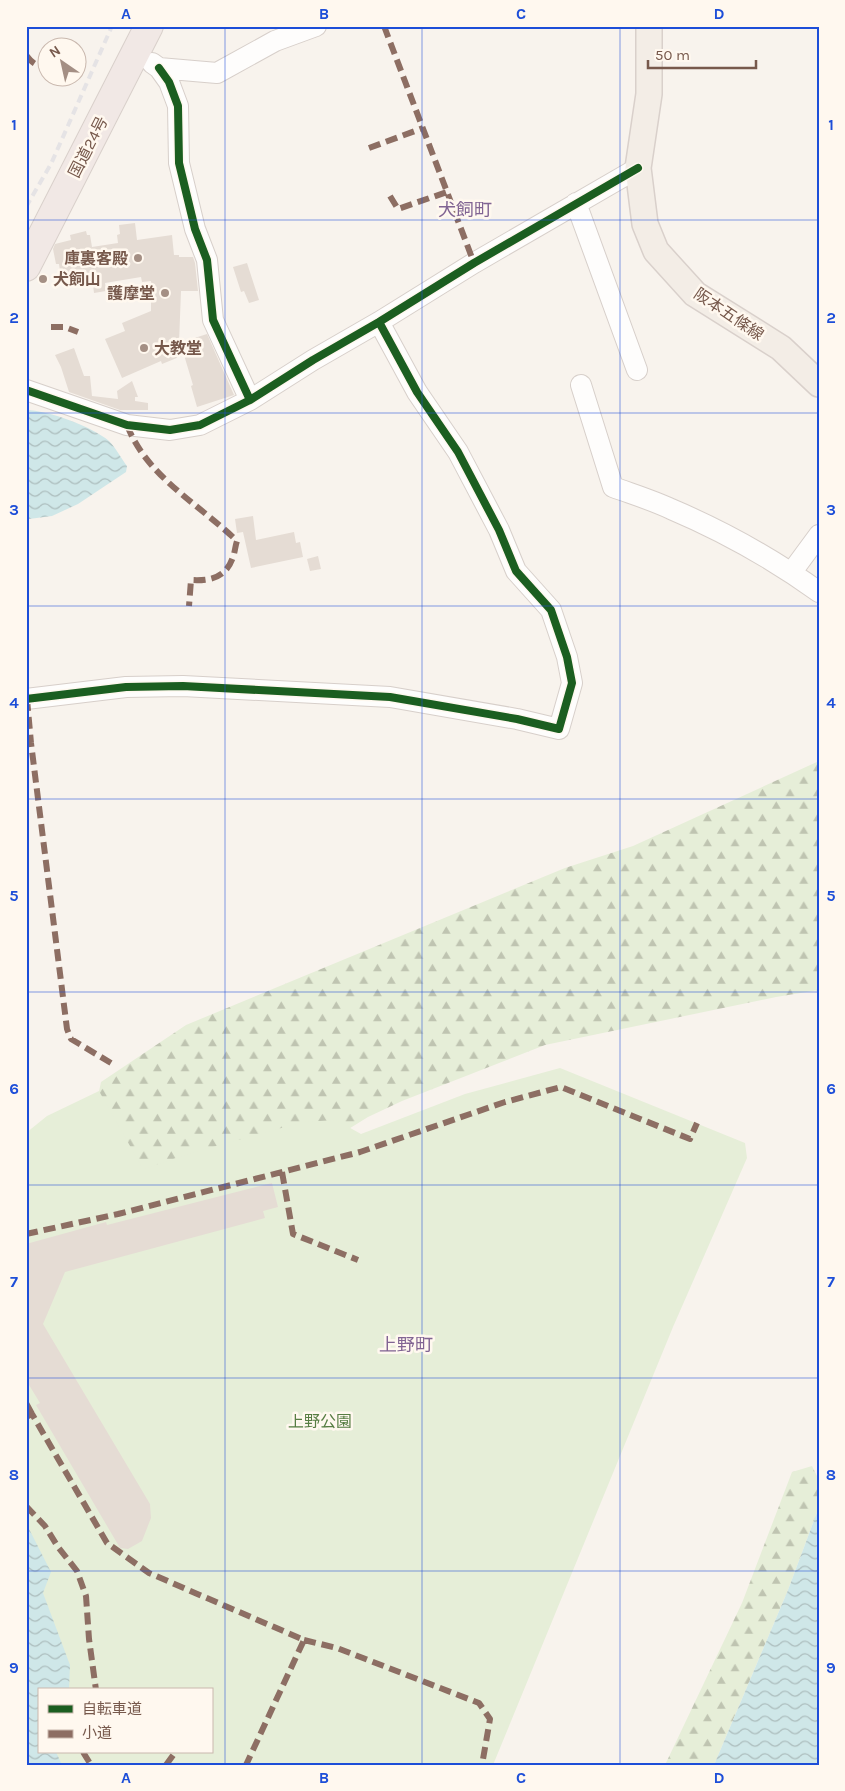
<svg xmlns="http://www.w3.org/2000/svg" width="845" height="1791" viewBox="0 0 845 1791" font-family="Karla,'Noto Sans JP',sans-serif">
	<style>
		.forest { fill: url(#forest-firs) }
		.park { fill: #e6eed8; fill-rule: evenodd }
		.water { fill: url(#water-waves) }
		.building { fill: #e5dcd4 }
		.lines { fill: none; stroke-linecap: round; stroke-linejoin: round }
		.minor-casing { stroke: #d7cfca; stroke-width: 22 }
		.major-casing { stroke: #d9d0cb; stroke-width: 28 }
		.highway-casing { stroke: #d9d0cb; stroke-width: 30 }
		.minor { stroke: #fefdfc; stroke-width: 20 }
		.major { stroke: #f3ede6; stroke-width: 25 }
		.highway { stroke: #f1e8e5; stroke-width: 28 }
		.rail { stroke: #e5e3e5; stroke-width: 4; stroke-dasharray: 8 5; stroke-linecap: butt }
		.quiet { stroke: #8d6e63; stroke-width: 6; stroke-dasharray: 12 6; stroke-linecap: butt }
		.cycleway-casing { stroke: #fff8ef; stroke-width: 11 }
		.cycleway { stroke: #1b5e20; stroke-width: 8 }
		.grid { fill: none; stroke: #1d4ed8; stroke-width: 1; stroke-opacity: 0.55 }
		.poi-dot { fill: #a48f84; stroke: #fff8ef; stroke-width: 2 }
		.labels { text-anchor: middle; dominant-baseline: central; stroke-width: 5; stroke-linejoin: round; paint-order: stroke }
		.street-label { font-size: 16px; fill: #77594c; stroke: #fff8ef }
		.poi-label { font-size: 16px; font-weight: bold; fill: #77594c; stroke: #fff8ef; text-anchor: end }
		.park-label { font-size: 16px; fill: #577d43; stroke: #fff8ef }
		.neighbourhood-label { font-size: 18px; fill: #816493; stroke: #fff8ef }
		.neatline { fill: none; stroke: #1d4ed8; stroke-width: 2 }
		.grid-label { font-size: 16px; text-anchor: middle; font-weight: bold; fill: #1d4ed8 }
	</style>
	<defs>
		<pattern id="forest-firs" width="22" height="20" patternUnits="userSpaceOnUse" patternTransform="scale(1.25)"><rect width="22" height="20" fill="#e6eed8"/><path d="M5 1l3.5 6h-7zM16 11l3.5 6h-7z" fill="#bfc4b1"/></pattern>
		<pattern id="water-waves" width="16" height="10" patternUnits="userSpaceOnUse" patternTransform="scale(1.25)"><rect width="16" height="10" fill="#cfe7e8"/><path d="M0 5q4-4 8 0t8 0" fill="none" stroke="#adbebe"/></pattern>
	</defs>
	<rect width="100%" height="100%" fill="#f8f3ed"/>
	<path class="forest" d="M 819,761 L 819,990 L 776,997 L 545,1045 L 402,1101 L 368,1117 L 347,1130 L 130,1186 L 93,1120 L 101,1082 L 186,1025 L 565,868 L 633,846 Z
		M 812,1466 L 819,1480 L 819,1507 L 788,1590 L 714,1765 L 665,1765 L 742,1603 L 792,1472 Z"/>
	<path class="park" d="M 560,1068 L 745,1143 L 747,1158 L 673,1327 L 493,1765 L 26,1765 L 26,1133 L 47,1116 L 99,1091 L 143,1169 L 191,1153 L 303,1122 L 336,1120 L 361,1134 L 465,1094 ZM 39,1690 L 211,1690 L 211,1752 L 39,1752 Z"/>
	<path class="water" d="M 26,410 C 47,410 93,427 109,441 C 116,448 121,458 127,466 L 126,472 L 78,504 L 52,516 L 29,519 L 26,515 Z
		M 819,1507 L 819,1765 L 714,1765 L 788,1590 Z
		M 26,1523 L 51,1572 L 43,1593 L 70,1665 L 69,1690 L 39,1690 L 39,1752 L 56,1752 L 62,1765 L 26,1765 Z"/>
	<path class="building" d="M 135,223 L 137,240 L 172,235 L 174,255 L 179,255 L 179,257 L 193,257 L 195,263 L 198,291 L 181,291 L 179,343 L 207,334 L 234,395 L 197,407 L 191,386 L 193,385 L 184,355 L 162,364 L 161,361 L 122,378 L 105,339 L 125,331 L 122,323 L 151,311 L 151,281 L 142,282 L 141,277 L 105,283 L 106,291 L 94,293 L 92,277 L 80,279 L 79,277 L 76,278 L 75,276 L 61,278 L 59,264 L 56,264 L 53,249 L 55,244 L 71,240 L 70,235 L 86,231 L 87,235 L 90,235 L 92,247 L 118,243 L 117,235 L 120,234 L 119,225 Z
		M 247,263 L 259,300 L 249,303 L 244,291 L 241,292 L 233,267 Z
		M 74,348 L 84,376 L 90,376 L 92,396 L 118,399 L 117,391 L 132,381 L 138,397 L 135,397 L 135,401 L 148,403 L 148,410 L 120,410 L 69,392 L 61,367 L 55,355 Z
		M 253,516 L 256,540 L 294,532 L 296,543 L 300,542 L 303,557 L 251,568 L 243,532 L 237,533 L 235,519 Z
		M 318,556 L 321,569 L 310,571 L 307,559 Z
		M 272,1183 L 278,1207 L 263,1211 L 265,1218 L 65,1272 L 43,1324 L 150,1504 L 151,1518 L 142,1541 L 128,1549 L 120,1548 L 36,1405 L 40,1403 L 26,1380 L 26,1244 L 106,1222 L 107,1225 Z"/>
	<g class="lines">
		<g class="minor-casing">
			<path id="minor" d="M 152,63 L 159,68 L 217,73 L 275,41 L 316,26
				M 159,68 L 169,82 L 178,106 L 179,163 L 195,229 L 207,260 L 213,320 L 250,400
				M 576,203 L 637,370
				M 581,385 L 613,487 C 632,494 652,500 671,509 C 723,531 773,559 819,592
				M 26,390 L 127,425 L 170,430 L 200,425 L 250,400 L 313,360 L 379,322 L 474,263 L 638,168
				M 791,573 L 819,535
				M 26,699 L 126,687 L 183,686 L 390,697 L 517,719 L 559,729 L 572,683 L 567,657 L 551,610 L 516,571 L 499,530 L 458,452 L 417,392 L 379,322"/>
		</g>
		<g class="major-casing">
			<path id="major" d="M 649,26 L 649,94 L 638,168 L 645,224 L 656,251 L 695,294 L 781,348 L 819,384"/>
		</g>
		<g class="highway-casing">
			<path id="highway" d="M 26,267 L 149,26"/>
		</g>
		<use href="#minor" class="minor"/>
		<use href="#major" class="major"/>
		<use href="#highway" class="highway"/>
		<path class="rail" d="M 26,207 L 51,164 L 112,26"/>
		<path class="quiet" d="M 384,26 L 474,263
			M 26,55 C 32,63 37,67 48,67
			M 78,63 L 85,61
			M 369,148 L 423,128
			M 390,196 L 398,209 L 447,192
			M 51,327 L 65,327 L 78,332
			M 127,425 C 147,477 199,504 237,541 C 235,547 235,552 233,557 C 226,578 210,581 191,580 L 189,606
			M 27,699 L 31,743 L 67,1029 L 71,1039 L 111,1063
			M 282,1172 L 293,1234 L 358,1260
			M 26,1234 L 118,1214 L 360,1152 L 505,1102 L 561,1087 L 690,1139 L 697,1123
			M 26,1403 L 32,1414
			M 26,1417 L 32,1414 L 107,1543 L 149,1573 L 304,1640 L 246,1765
			M 26,1506 L 45,1526 L 58,1547 L 77,1571 L 86,1596 L 89,1639 L 96,1690
			M 304,1640 L 337,1648 L 479,1703 L 490,1719 L 482,1765
			M 83,1752 L 91,1765
			M 166,1765 L 174,1754"/>
		<g class="cycleway-casing">
			<path id="cycleway" d="M 159,68 L 169,82 L 178,106 L 179,163 L 195,229 L 207,260 L 213,320 L 250,400
				M 26,390 L 127,425 L 170,430 L 200,425 L 250,400 L 313,360 L 379,322 L 474,263 L 638,168
				M 26,699 L 126,687 L 183,686 L 390,697 L 517,719 L 559,729 L 572,683 L 567,657 L 551,610 L 516,571 L 499,530 L 458,452 L 417,392 L 379,322"/>
		</g>
		<use href="#cycleway" class="cycleway"/>
	</g>
	<path class="grid" d="M 225,26 L 225,1765M 422,26 L 422,1765M 620,26 L 620,1765M 26,220 L 819,220M 26,413 L 819,413M 26,606 L 819,606M 26,799 L 819,799M 26,992 L 819,992M 26,1185 L 819,1185M 26,1378 L 819,1378M 26,1571 L 819,1571"/>
	<g class="poi-dot">
		<circle cx="138" cy="258" r="5"/>
		<circle cx="43" cy="279" r="5"/>
		<circle cx="165" cy="293" r="5"/>
		<circle cx="144" cy="348" r="5"/>
	</g>
	<g class="labels">
		<g class="street-label">
			<text transform="translate(88 147) rotate(-63)">国道24号</text>
			<text transform="translate(729 314) rotate(34)">阪本五條線</text>
		</g>
		<g class="poi-label">
			<text x="128" y="258">庫裏客殿</text>
			<text x="53" y="279" text-anchor="start">犬飼山</text>
			<text x="155" y="293">護摩堂</text>
			<text x="154" y="348" text-anchor="start">大教堂</text>
		</g>
		<g class="park-label">
			<text x="320" y="1421">上野公園</text>
		</g>
		<g class="neighbourhood-label">
			<text x="465" y="210">犬飼町</text>
			<text x="406" y="1345">上野町</text>
		</g>
	</g>
	<rect width="845" height="1791" fill="none" stroke="#fff8ef" stroke-width="55"/>
	<rect x="38" y="1688" width="175" height="65" fill="#fff8ef" stroke="#c9b8ae"/>
	<rect x="48" y="1705" width="25" height="8" fill="#1b5e20" stroke="#c9b8ae"/>
	<text x="82" y="1714" font-size="15" fill="#77594c">自転車道</text>
	<rect x="48" y="1730" width="25" height="8" fill="#8d6e63" stroke="#c9b8ae"/>
	<text x="82" y="1738" font-size="15" fill="#77594c">小道</text>
	<g transform="translate(62 62) rotate(326)"><circle r="24" fill="#fff8ef" stroke="#c9b8ae"/>
	<path d="M0-4L9 19L0 12L-9 19Z" fill="#a48f84"/>
	<text y="-8" font-size="14" font-weight="bold" text-anchor="middle" fill="#77594c">N</text>
	</g>
	<path d="M648 60v8h108v-8" fill="none" stroke="#77594c" stroke-width="2.5"/>
	<text x="655" y="60" font-size="15" fill="#77594c" stroke="#fff8ef" stroke-width="4" paint-order="stroke">50 m</text>
	<rect x="28" y="28" width="790" height="1736" class="neatline"/>
	<g class="grid-label">
		<text x="126" y="19">A</text>
		<text x="324" y="19">B</text>
		<text x="521" y="19">C</text>
		<text x="719" y="19">D</text>
		<text x="14" y="130">1</text>
		<text x="831" y="130">1</text>
		<text x="14" y="323">2</text>
		<text x="831" y="323">2</text>
		<text x="14" y="515">3</text>
		<text x="831" y="515">3</text>
		<text x="14" y="708">4</text>
		<text x="831" y="708">4</text>
		<text x="14" y="901">5</text>
		<text x="831" y="901">5</text>
		<text x="14" y="1094">6</text>
		<text x="831" y="1094">6</text>
		<text x="14" y="1287">7</text>
		<text x="831" y="1287">7</text>
		<text x="14" y="1480">8</text>
		<text x="831" y="1480">8</text>
		<text x="14" y="1673">9</text>
		<text x="831" y="1673">9</text>
		<text x="126" y="1783">A</text>
		<text x="324" y="1783">B</text>
		<text x="521" y="1783">C</text>
		<text x="719" y="1783">D</text>
	</g>
</svg>
